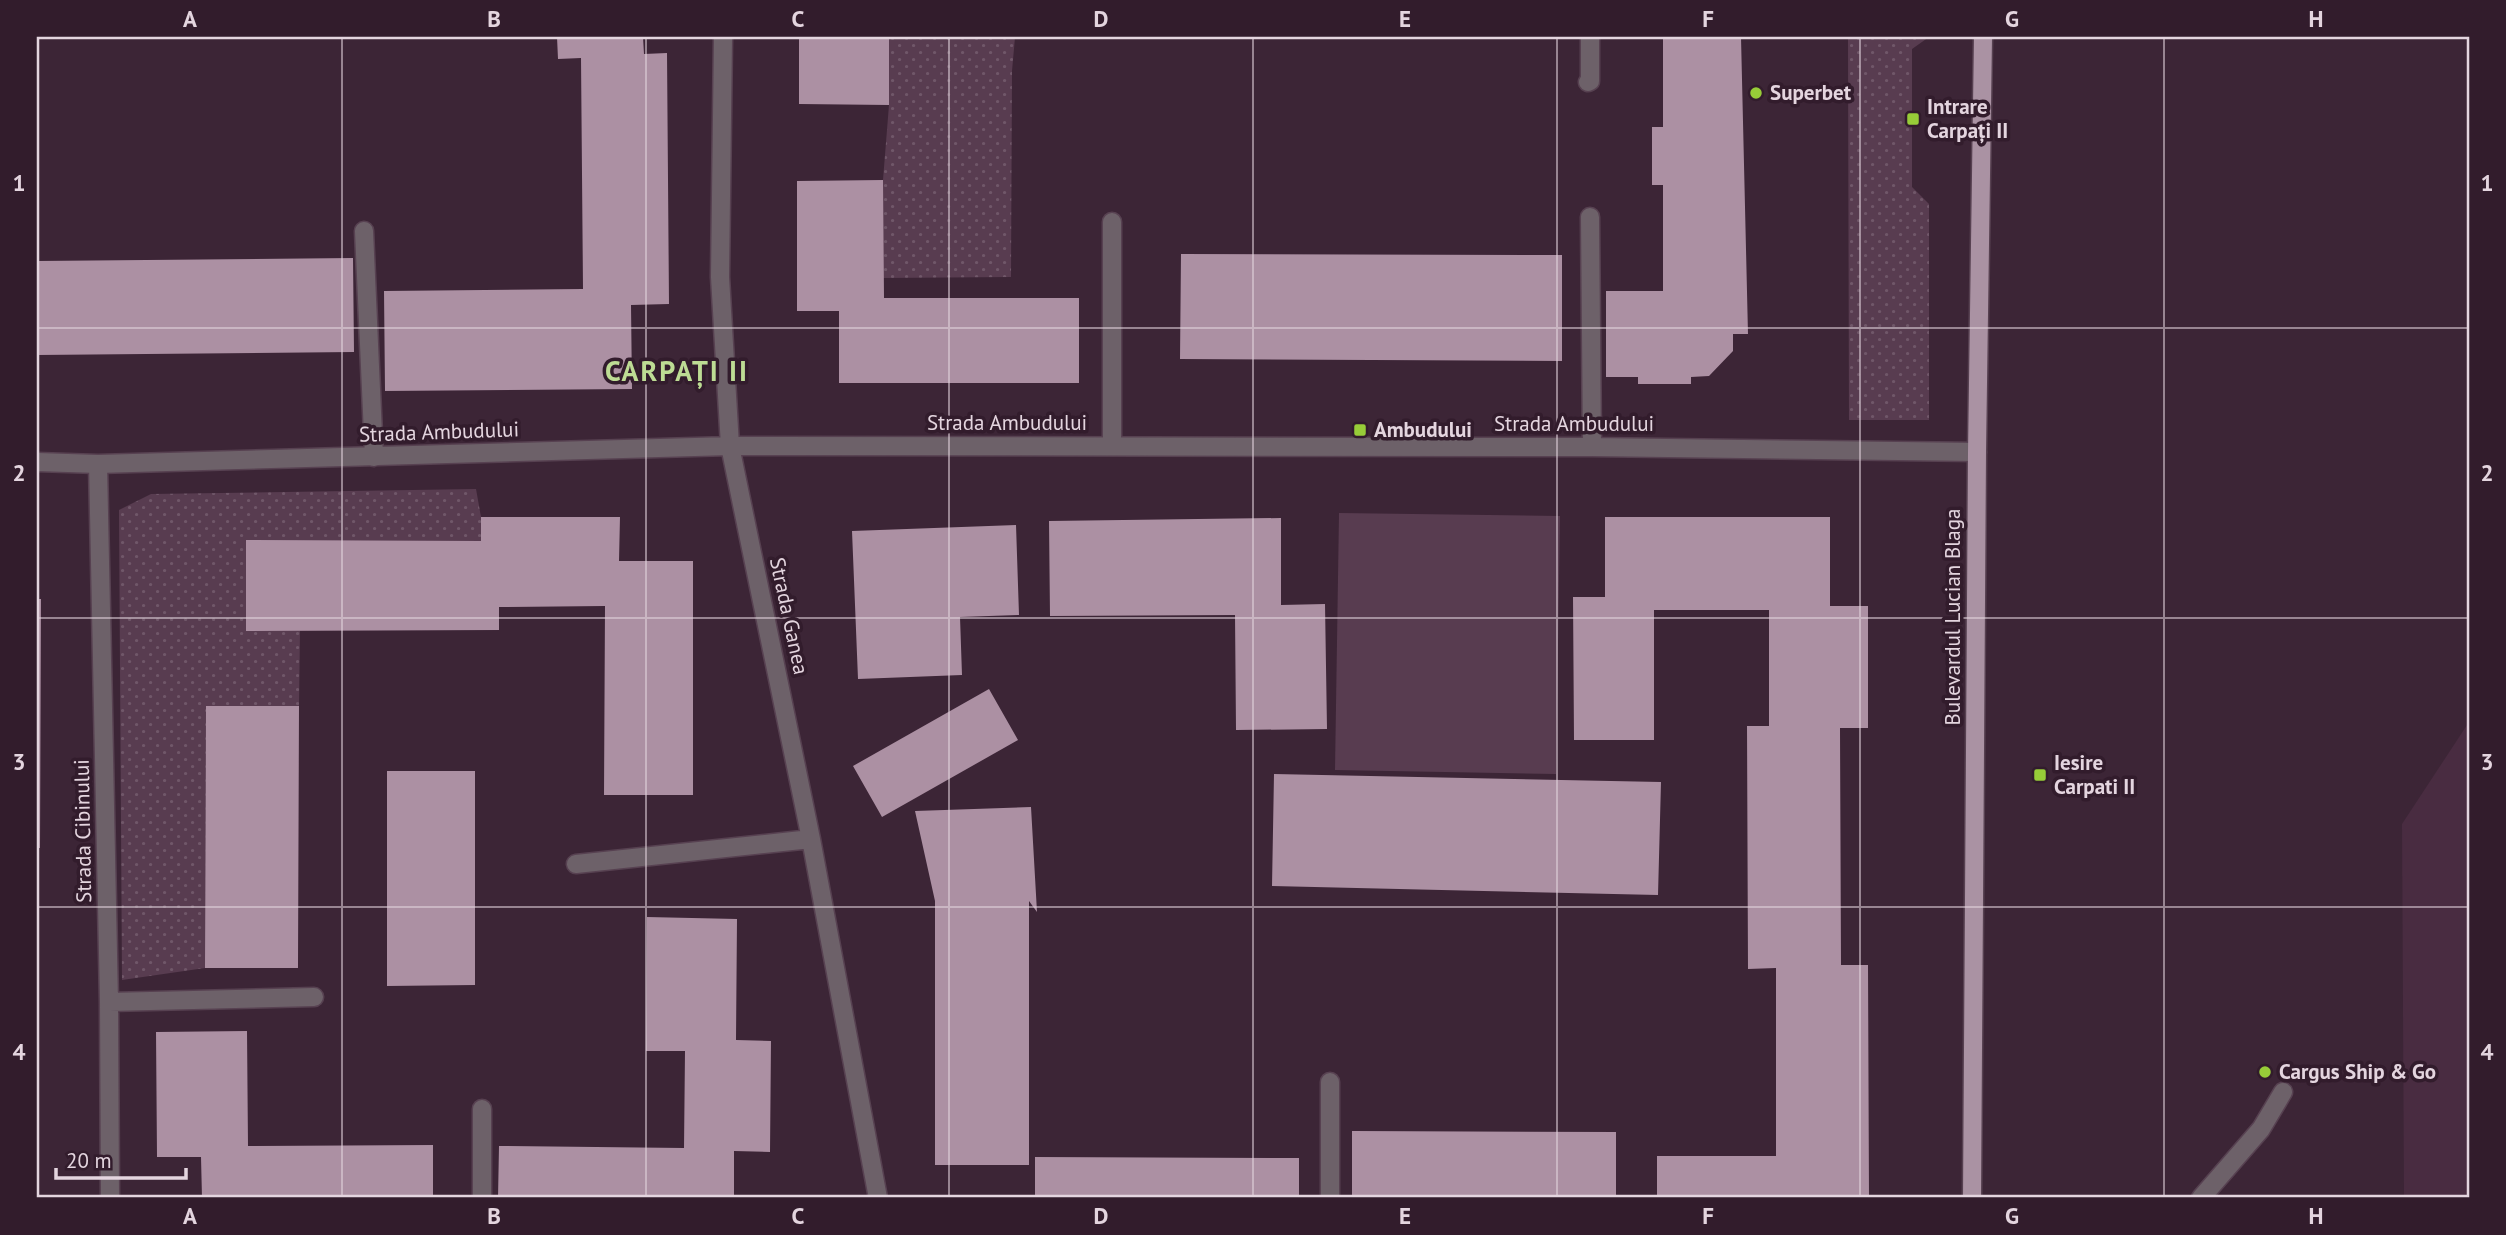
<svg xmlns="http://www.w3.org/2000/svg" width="2506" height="1235" font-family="'PT Sans',sans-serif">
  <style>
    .built { fill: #492c41 }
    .grass { fill: url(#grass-dots) }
    .park { fill: #583c50 }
    .building { fill: #ac90a3 }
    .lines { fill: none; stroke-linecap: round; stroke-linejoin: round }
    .minor-casing { stroke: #574151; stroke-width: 21 }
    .major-casing { stroke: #574151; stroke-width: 21 }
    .minor { stroke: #6d6169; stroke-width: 18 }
    .major { stroke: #aa92a3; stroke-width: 18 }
    .grid { fill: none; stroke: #e4d5df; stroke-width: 2; stroke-opacity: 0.55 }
    .poi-dot { fill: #97cc38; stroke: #321c2c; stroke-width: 2.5 }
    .labels { text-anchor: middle; stroke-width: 7; stroke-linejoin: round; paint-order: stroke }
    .poi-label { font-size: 21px; font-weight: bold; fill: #e4d5df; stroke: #321c2c; text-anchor: start }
    .street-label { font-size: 21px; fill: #e4d5df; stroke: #321c2c }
    .district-label { font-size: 28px; font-weight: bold; letter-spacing: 2px; fill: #bddc94; stroke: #321c2c }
    .neatline { fill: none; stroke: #e4d5df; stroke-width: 2.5 }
    .grid-label { font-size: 23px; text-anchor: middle; font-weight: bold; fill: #e4d5df }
  </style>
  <defs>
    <pattern id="grass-dots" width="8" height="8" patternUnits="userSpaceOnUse" patternTransform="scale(1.75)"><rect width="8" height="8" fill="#583c50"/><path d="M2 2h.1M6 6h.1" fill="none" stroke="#705769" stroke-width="1.8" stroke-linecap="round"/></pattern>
  </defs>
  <rect width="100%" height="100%" fill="#3c2536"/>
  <path class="built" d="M 2469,722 L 2469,1198 L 2404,1198 L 2402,824 Z"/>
  <path class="grass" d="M 889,37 L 1015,37 L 1012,71 L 1011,277 L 883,278 L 883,180 L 889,105 Z
    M 1848,37 L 1929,37 L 1912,49 L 1912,187 L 1929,204 L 1929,420 L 1849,420 Z
    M 476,489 L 481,517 L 481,541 L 246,541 L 247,631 L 300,631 L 299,706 L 206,706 L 205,968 L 122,980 L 119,510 L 151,494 Z"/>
  <path class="park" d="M 1339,513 L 1560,516 L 1556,774 L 1335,770 Z"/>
  <path class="building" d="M 557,37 L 643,37 L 644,54 L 667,53 L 669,304 L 631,305 L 632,389 L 385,391 L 384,291 L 583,289 L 581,58 L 558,59 Z
    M 799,37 L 889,37 L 889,105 L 799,104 Z
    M 1663,37 L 1741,37 L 1748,334 L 1733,334 L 1733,351 L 1709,376 L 1691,377 L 1691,384 L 1638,384 L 1638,377 L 1606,377 L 1606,291 L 1663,291 L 1663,185 L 1652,185 L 1652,127 L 1663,127 Z
    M 883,180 L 884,298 L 1079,298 L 1079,383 L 839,383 L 839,311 L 797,311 L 797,181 Z
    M 1181,254 L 1562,255 L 1562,361 L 1180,359 Z
    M 353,258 L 354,352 L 37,355 L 37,261 Z
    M 481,517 L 620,517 L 619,561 L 693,561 L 693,795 L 604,795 L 605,606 L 499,607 L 499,630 L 246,631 L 246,540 L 481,541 Z
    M 1605,517 L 1830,517 L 1830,606 L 1868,606 L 1868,728 L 1840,728 L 1841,965 L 1868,965 L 1869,1198 L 1657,1198 L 1657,1156 L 1776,1156 L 1776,968 L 1748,969 L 1747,726 L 1769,726 L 1769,610 L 1654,610 L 1654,740 L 1574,740 L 1573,597 L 1605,597 Z
    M 1281,518 L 1281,605 L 1325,604 L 1327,729 L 1236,730 L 1235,615 L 1050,616 L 1049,521 Z
    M 1016,525 L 1019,615 L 960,617 L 962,675 L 858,679 L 852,531 Z
    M 37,599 L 41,599 L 40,848 L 37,848 Z
    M 989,689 L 1018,740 L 882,817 L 853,766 Z
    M 206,706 L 299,706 L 298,968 L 205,968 Z
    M 387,771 L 475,771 L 475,985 L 387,986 Z
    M 1274,774 L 1661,782 L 1658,895 L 1272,886 Z
    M 1031,807 L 1037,912 L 1029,901 L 1029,1165 L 935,1165 L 935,901 L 915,811 Z
    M 647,917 L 737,919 L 736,1040 L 771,1041 L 770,1152 L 734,1151 L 734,1198 L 498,1198 L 499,1146 L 684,1148 L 685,1051 L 646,1051 Z
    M 247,1031 L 248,1146 L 433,1145 L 433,1198 L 202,1198 L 201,1157 L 157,1157 L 156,1032 Z
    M 1352,1131 L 1616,1132 L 1616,1198 L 1352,1198 Z
    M 1035,1157 L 1299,1158 L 1299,1198 L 1035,1198 Z"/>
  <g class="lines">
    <g class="minor-casing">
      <path id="minor" d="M 723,37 L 720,277 L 730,446 L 811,839 L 878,1198
        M 1588,82 L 1590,81 L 1590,37
        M 1590,217 L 1592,447
        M 1112,222 L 1112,446
        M 364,231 L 374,457
        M 37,462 L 98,464 L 730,446 L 1592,447 L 1977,452
        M 98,464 L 109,1002 L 110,1198
        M 576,864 L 811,839
        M 109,1002 L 314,997
        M 1330,1082 L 1330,1198
        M 482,1198 L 482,1109
        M 2201,1198 L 2261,1129 L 2283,1092"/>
    </g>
    <g class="major-casing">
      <path id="major" d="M 1972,1198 L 1977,452 L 1983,37"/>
    </g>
    <use href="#minor" class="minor"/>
    <use href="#major" class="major"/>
  </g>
  <path class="grid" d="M 342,37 L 342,1198M 646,37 L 646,1198M 949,37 L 949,1198M 1253,37 L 1253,1198M 1557,37 L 1557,1198M 1860,37 L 1860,1198M 2164,37 L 2164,1198M 37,328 L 2469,328M 37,618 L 2469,618M 37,907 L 2469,907"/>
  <g class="poi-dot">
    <circle cx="1756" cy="93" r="7"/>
    <rect x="1906" y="112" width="14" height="14" rx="3.5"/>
    <rect x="1353" y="423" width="14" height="14" rx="3.5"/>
    <rect x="2033" y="768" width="14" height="14" rx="3.5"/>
    <circle cx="2265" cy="1072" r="7"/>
  </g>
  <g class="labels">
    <g class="poi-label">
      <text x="1770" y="100">Superbet</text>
      <text x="1927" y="114">Intrare<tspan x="1927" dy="24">Carpați II</tspan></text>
      <text x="1374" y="437">Ambudului</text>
      <text x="2054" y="770">Iesire<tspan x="2054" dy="24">Carpati II</tspan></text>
      <text x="2279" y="1079">Cargus Ship &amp; Go</text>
    </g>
    <g class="street-label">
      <text x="1007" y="430">Strada Ambudului</text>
      <text x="1574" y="431">Strada Ambudului</text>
      <text transform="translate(439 432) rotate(-2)" y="7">Strada Ambudului</text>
      <text transform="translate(789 616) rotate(78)" y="7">Strada Ganea</text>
      <text transform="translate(1953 617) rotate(-90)" y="7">Bulevardul Lucian Blaga</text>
      <text transform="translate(83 831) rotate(-91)" y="7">Strada Cibinului</text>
    </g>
    <g class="district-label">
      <text x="677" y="381">CARPAȚI II</text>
    </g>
  </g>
  <rect width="2506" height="1235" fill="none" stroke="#321c2c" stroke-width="77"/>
  <path d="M56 1168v10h130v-10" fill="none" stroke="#e4d5df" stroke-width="3.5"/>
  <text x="66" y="1168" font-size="21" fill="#e4d5df" stroke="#321c2c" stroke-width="5" paint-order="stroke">20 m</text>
  <rect x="38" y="38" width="2430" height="1158" class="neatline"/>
  <g class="grid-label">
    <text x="190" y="27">A</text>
    <text x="494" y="27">B</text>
    <text x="798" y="27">C</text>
    <text x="1101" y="27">D</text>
    <text x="1405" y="27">E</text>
    <text x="1708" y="27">F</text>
    <text x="2012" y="27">G</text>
    <text x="2316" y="27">H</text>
    <text x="19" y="191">1</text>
    <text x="2487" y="191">1</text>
    <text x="19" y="481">2</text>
    <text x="2487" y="481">2</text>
    <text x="19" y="770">3</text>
    <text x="2487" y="770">3</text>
    <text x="19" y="1060">4</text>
    <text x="2487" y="1060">4</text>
    <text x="190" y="1224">A</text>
    <text x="494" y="1224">B</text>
    <text x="798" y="1224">C</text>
    <text x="1101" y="1224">D</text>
    <text x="1405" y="1224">E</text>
    <text x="1708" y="1224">F</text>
    <text x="2012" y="1224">G</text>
    <text x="2316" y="1224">H</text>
  </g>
</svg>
